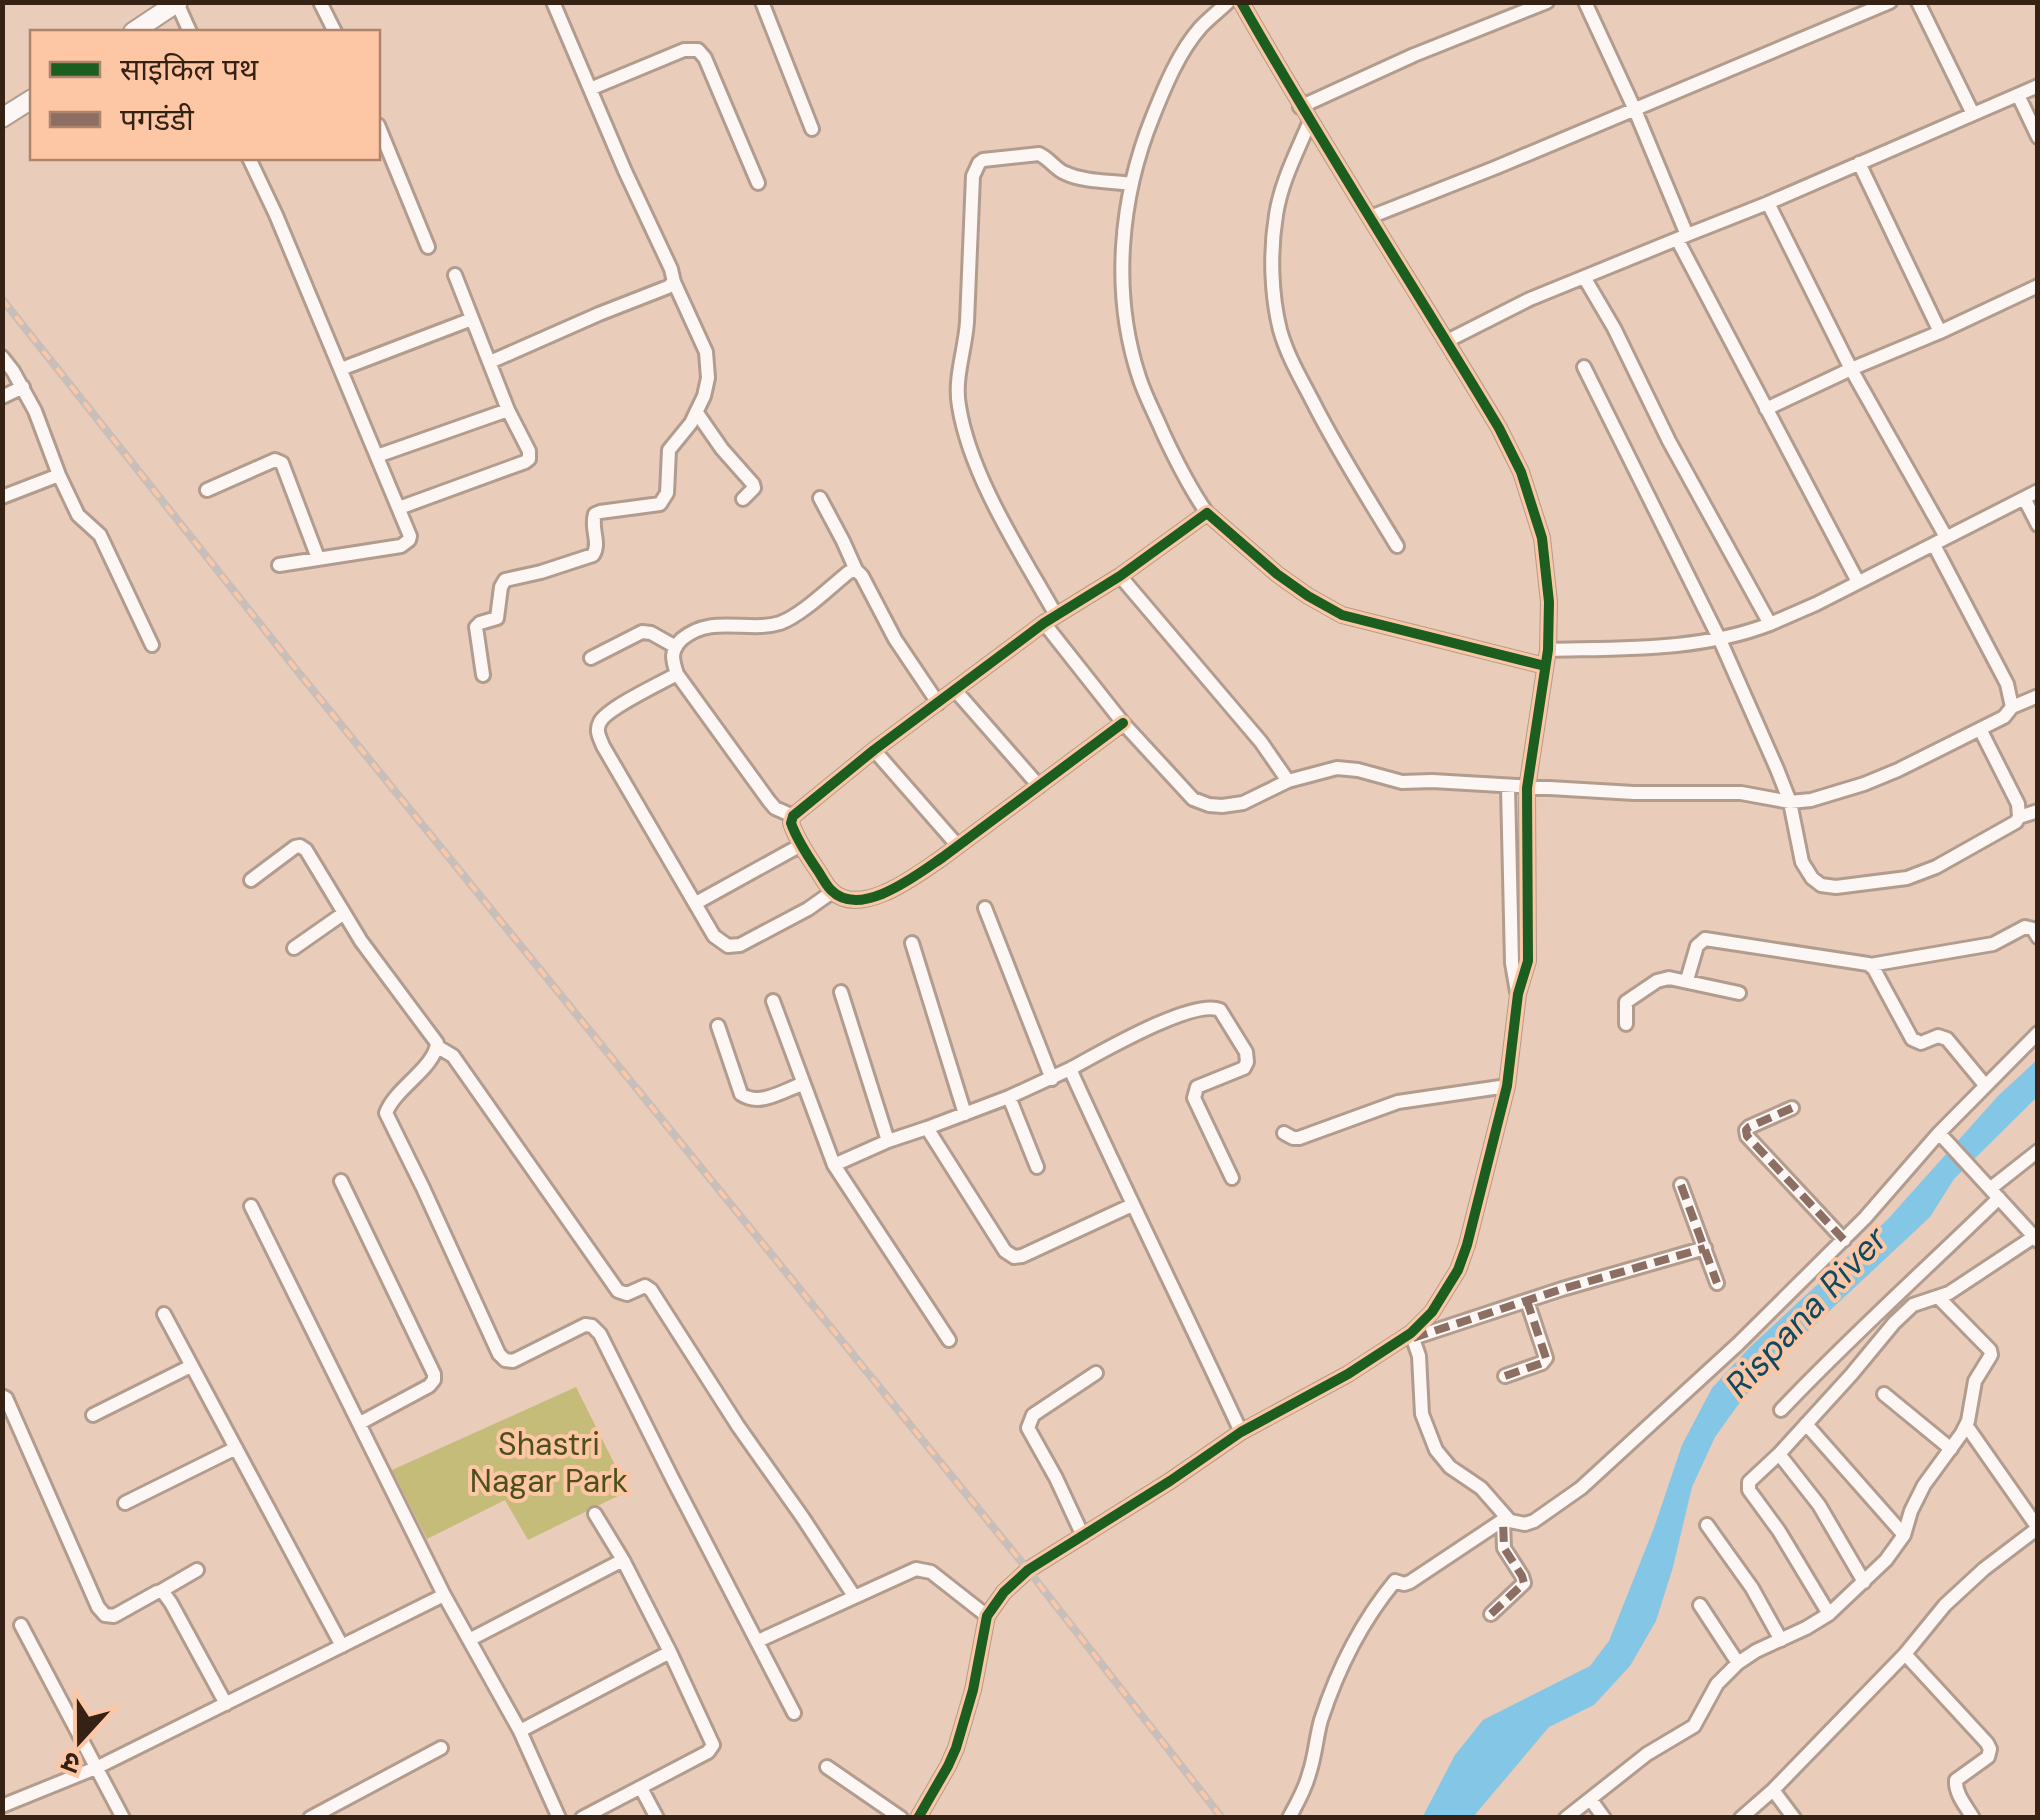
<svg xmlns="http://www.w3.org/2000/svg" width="2040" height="1820" font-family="'DM Sans','Noto Sans Devanagari',sans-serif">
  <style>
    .green { fill: #c6bc79 }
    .water { fill: #83c6e5 }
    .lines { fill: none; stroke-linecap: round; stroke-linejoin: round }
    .minor-casing { stroke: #b29c8e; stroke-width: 18 }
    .secondary-casing { stroke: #b29c8e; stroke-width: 22 }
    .minor { stroke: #fcf7f5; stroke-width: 12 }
    .secondary { stroke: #fcf7f5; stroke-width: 18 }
    .rail-casing { stroke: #c8bfbb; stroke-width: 8 }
    .rail { stroke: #fdc7a6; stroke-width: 4; stroke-dasharray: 11; stroke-linecap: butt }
    .quiet { stroke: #8d6e63; stroke-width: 8; stroke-dasharray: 15 8; stroke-linecap: butt }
    .cycleway-casing { stroke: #fdc7a6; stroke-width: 16 }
    .cycleway { stroke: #1b5e20; stroke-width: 10 }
    .labels { text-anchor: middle; stroke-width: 8; stroke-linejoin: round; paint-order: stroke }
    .park-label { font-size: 32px; fill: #4e501c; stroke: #fdc7a6 }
    .water-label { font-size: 35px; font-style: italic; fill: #0d4b65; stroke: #fdc7a6 }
  </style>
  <rect width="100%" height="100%" fill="#e9ccba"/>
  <path class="green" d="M 576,1387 L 628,1491 L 528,1540 L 505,1500 L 427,1539 L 392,1470 Z"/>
  <path class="water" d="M 2037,1060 L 2037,1097 L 1954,1179 L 1930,1217 L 1777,1360 L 1738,1405 L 1715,1437 L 1692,1487 L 1673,1567 L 1656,1621 L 1630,1666 L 1594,1705 L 1549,1727 L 1473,1817 L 1422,1818 L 1455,1755 L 1483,1720 L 1590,1666 L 1609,1641 L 1654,1528 L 1682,1445 L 1712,1388 L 1750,1347 L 1888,1219 L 1998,1096 Z"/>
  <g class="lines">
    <g class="minor-casing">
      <path id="minor" d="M 320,2 L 335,32
        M 762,2 L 812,129
        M 1918,2 L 1972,112
        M 177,3 L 190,32
        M 590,89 L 684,50 L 698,50 L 705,58 L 758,183
        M 2018,95 L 2038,137
        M 1300,107 L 1414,55 L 1547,2
        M 1310,121 C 1297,152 1281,182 1276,215 C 1270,252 1271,294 1280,330 C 1287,355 1300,377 1312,400 C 1337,450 1368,498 1397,546
        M 378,125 L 428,247
        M 249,158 L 276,215 L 410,536 L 409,540 L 401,546 L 279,565
        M 1859,163 L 1940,332
        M 1768,203 L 2038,86
        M 1370,217 L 1497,167 L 1890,2
        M 1687,235 L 1768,203 L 1851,369 L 1946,537
        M 1677,239 L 1858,582
        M 1584,277 L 1687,235 L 1635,110 L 1585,2
        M 1447,341 L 1530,299 L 1584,277 L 1614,328 L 1669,441 L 1770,624 L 1816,604 L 2038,491
        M 2,357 L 13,371 L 35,411 L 59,475 L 78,515 L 100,535 L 152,645
        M 490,362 L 599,314 L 668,287 L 674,282 L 671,269 L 625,171 L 553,2
        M 1584,367 L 1720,640 L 1777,769 L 1790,802 L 1802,862 L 1812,878 L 1821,885 L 1836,887 L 1907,878 L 1936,867 L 2016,822 L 2019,817 L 2018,804 L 1980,729
        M 341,369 L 472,319
        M 2,397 L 23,387
        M 1766,409 L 1851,369 L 1940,332 L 2038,286
        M 697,413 L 722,449 L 753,484 L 754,488 L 743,499
        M 377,456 L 508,410
        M 207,490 L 275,460 L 282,463 L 318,558
        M 2,497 L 59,475
        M 820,498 L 843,541 L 856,570
        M 2024,498 L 2038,525
        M 399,508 L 525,462 L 529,459 L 529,451 L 508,410 L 455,275
        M 1207,513 C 1189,487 1176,461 1163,433 C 1155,414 1145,396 1139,377 C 1111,292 1120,197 1153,116 C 1165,86 1179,52 1200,28 C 1208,19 1219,11 1228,2
        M 1056,615 C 1021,553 970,476 959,406 C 954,378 965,351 967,322 C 969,274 971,225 973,176 L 979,163 L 983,160 L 1039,154 C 1050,159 1055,169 1065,173 C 1084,182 1110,181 1131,184
        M 1044,623 L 1123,723 L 1193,799 L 1209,805 L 1222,806 L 1243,803 L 1288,781 L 1261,742 L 1120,576
        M 1548,650 C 1622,648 1700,651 1770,624
        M 591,658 L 642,632 L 651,633 L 676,647
        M 677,674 C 661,683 607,708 600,722 C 595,731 600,738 603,746 L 714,936 L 728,946 L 740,945 L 808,909 L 832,892
        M 483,675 L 476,627 L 480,623 L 497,618 L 501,587 L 505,580 L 541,572 L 593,555 C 601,543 590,528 595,514 L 600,512 L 660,504 L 667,493 L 669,450 L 691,423 L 704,396 L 708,378 L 706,352 L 674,282
        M 955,690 L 1039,786
        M 2012,707 L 2038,696
        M 1123,723 L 943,857 C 918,874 860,920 831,890 C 826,885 822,877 818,871 C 807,855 797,840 791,823 L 793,816 L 874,750 L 1044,623 L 1120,576 L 1207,513 L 1277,574 L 1308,596 L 1342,615 L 1545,666
        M 874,750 L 958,846
        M 1288,781 L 1337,768 L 1358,770 L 1402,782 L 1432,781 L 1634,793 L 1741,793 L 1790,802 L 1811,800 L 1864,784 L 1898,770 L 2004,717 L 2012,707 L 2007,684 L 1934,545
        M 1508,787 L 1512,963 L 1517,992
        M 793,816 L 775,808 L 769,801 L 677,674 C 672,659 670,650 682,639 C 712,614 748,633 780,623 C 802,615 830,587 849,572 L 856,570 L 862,576 L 895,639 L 938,703
        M 2019,817 L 2038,811
        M 251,880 L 295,847 L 300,846 L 306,850 L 361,941 L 437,1043 C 435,1068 395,1088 386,1113 L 423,1188 L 499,1354 L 505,1360 L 513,1361 L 585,1325 L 592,1326 L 600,1334 L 672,1478 L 794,1713
        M 696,903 L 801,845
        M 985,908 L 1052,1079
        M 912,943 L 965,1114
        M 294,948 L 344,913
        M 1870,965 L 1993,944 L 2025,927 L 2033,929 L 2038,937
        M 1687,980 L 1697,946 L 1705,939 L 1868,964 L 1874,969 L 1912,1039 L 1921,1043 L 1938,1036 L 1947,1039 L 1985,1085
        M 841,992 L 888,1141
        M 773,1001 L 834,1165
        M 1626,1024 L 1626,1002 L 1657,981 L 1669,978 L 1739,993
        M 718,1026 L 741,1094 C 759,1107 783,1091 802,1084
        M 438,1047 L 453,1056 L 618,1291 L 627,1294 L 645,1286 L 651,1290 L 738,1426 L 803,1518 L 854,1596
        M 1070,1069 L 1009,1097 L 927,1128 L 1005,1251 L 1014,1257 L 1022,1256 L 1132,1205
        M 1009,1097 L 1037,1167
        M 1792,1108 L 1749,1127 L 1746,1130 L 1747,1136 L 1844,1240
        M 927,1128 L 888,1141 L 834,1165 L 949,1340
        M 1284,1133 L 1293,1138 L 1299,1138 L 1398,1102 L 1507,1086
        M 1939,1133 L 2038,1241
        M 1232,1178 L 1194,1098 L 1197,1087 L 1244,1068 L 1247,1062 L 1246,1052 L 1220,1010 C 1193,998 1098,1054 1070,1069 C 1125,1191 1185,1311 1241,1432
        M 341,1181 L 434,1374 L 434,1380 L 429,1386 L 360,1423
        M 1681,1185 L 1717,1283
        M 1991,1188 L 2038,1151
        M 251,1206 L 444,1595 L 520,1731 L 559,1818
        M 164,1314 L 342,1646
        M 1411,1333 L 1419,1356 L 1422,1414 L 1436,1450 L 1450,1467 L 1481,1488 L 1510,1521 L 1525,1524 L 1534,1521 L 1581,1488 L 1738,1344 L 1865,1218 L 1939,1133 L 2038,1033
        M 1413,1338 L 1562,1289 L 1705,1248
        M 1505,1376 L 1542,1363 L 1546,1358 L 1527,1301
        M 1884,1394 L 1951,1449
        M 2,1396 L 6,1398 L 98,1607 L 105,1615 L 114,1616 L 157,1592 L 163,1592 L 171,1603 L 226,1704
        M 1781,1410 C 1851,1336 1926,1269 1999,1198
        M 93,1415 L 191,1366
        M 1806,1424 L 1904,1535
        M 1779,1454 L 1819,1505 L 1864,1582
        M 125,1503 L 236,1448
        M 1707,1525 L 1752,1588 L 1781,1640
        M 1083,1536 L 1056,1478 L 1028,1428 L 1033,1415 L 1096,1373
        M 161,1591 L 197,1570
        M 1700,1605 L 1738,1663
        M 1491,1614 L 1524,1583 L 1522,1576 L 1504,1548 L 1503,1520
        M 1829,1614 L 1779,1531 L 1749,1490 L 1749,1482 L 1779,1454 L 1851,1375 L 1894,1323 L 1913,1305 L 1949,1293 L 2038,1234
        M 21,1625 L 123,1818
        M 469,1640 L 623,1560
        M 758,1641 L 916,1569 L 931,1572 L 987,1616
        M 1905,1654 L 1987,1743 L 1990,1749 L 1988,1757 L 1956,1780 C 1955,1794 1966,1806 1973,1818
        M 520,1731 L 670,1652
        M 827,1767 L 901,1818
        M 641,1788 L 657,1818
        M 1773,1790 L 1794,1818
        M 1591,1800 L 1604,1818
        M 2,1806 L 98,1767 L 444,1595
        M 310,1818 L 441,1748
        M 582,1818 L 708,1752 L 713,1745 L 670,1652 L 623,1560 L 595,1514
        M 918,1818 L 948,1766 L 956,1748 L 973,1690 L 987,1616 L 1004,1592 L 1028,1570 L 1170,1481 L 1241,1432 L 1348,1374 L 1411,1333 L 1432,1312 L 1458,1270 L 1467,1245 L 1507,1086 L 1518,994 L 1528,961 L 1527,788 L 1548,650 L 1549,602 L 1542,538 L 1521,472 L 1499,428 C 1414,286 1323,147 1241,2
        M 1289,1818 C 1297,1803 1305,1790 1309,1774 C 1315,1757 1316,1738 1321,1720 C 1337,1671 1362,1621 1395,1581 L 1404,1584 L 1410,1582 L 1506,1518
        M 1566,1818 L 1647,1754 L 1694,1726 L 1717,1684 L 1738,1663 L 1756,1651 L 1806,1628 L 1829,1614 L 1886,1560 L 1904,1535 L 1911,1511 L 1924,1485 L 1962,1433 L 1968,1421 L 1975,1381 L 1991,1355 L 1990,1350 L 1938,1297
        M 1741,1818 L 1773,1790 L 1905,1654 L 1945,1605 L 1984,1569 L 2038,1528 L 1966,1425"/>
    </g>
    <g class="secondary-casing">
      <path id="secondary" d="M 133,32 L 178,2
        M 2,118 L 32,99"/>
    </g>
    <use href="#minor" class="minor"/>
    <use href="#secondary" class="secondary"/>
    <g class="rail-casing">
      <path id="rail" d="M 2,299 L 299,673 L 1028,1570 L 1222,1818"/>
    </g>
    <use href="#rail" class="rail"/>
    <path class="quiet" d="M 1792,1108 L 1749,1127 L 1746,1130 L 1747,1136 L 1844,1240
      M 1681,1185 L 1717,1283
      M 1413,1338 L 1562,1289 L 1705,1248
      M 1505,1376 L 1542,1363 L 1546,1358 L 1527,1301
      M 1491,1614 L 1524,1583 L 1522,1576 L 1504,1548 L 1503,1520"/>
    <g class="cycleway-casing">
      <path id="cycleway" d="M 1123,723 L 943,857 C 918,874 860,920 831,890 C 826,885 822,877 818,871 C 807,855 797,840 791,823 L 793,816 L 874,750 L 1044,623 L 1120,576 L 1207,513 L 1277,574 L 1308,596 L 1342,615 L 1545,666
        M 918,1818 L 948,1766 L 956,1748 L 973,1690 L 987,1616 L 1004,1592 L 1028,1570 L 1170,1481 L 1241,1432 L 1348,1374 L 1411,1333 L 1432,1312 L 1458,1270 L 1467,1245 L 1507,1086 L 1518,994 L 1528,961 L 1527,788 L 1548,650 L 1549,602 L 1542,538 L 1521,472 L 1499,428 C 1414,286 1323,147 1241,2"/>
    </g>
    <use href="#cycleway" class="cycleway"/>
  </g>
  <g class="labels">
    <g class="park-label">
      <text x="549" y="1455">Shastri<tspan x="549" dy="37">Nagar Park</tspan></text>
    </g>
    <g class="water-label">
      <text transform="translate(1806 1312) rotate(-47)" y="12">Rispana River</text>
    </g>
  </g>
  <rect width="2040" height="1820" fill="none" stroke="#362215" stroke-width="10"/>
  <rect x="30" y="30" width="350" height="130" fill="#fdc7a6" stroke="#ad856c" stroke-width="2.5"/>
  <rect x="50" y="62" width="50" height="15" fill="#1b5e20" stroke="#ad856c" stroke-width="2.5"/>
  <text x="120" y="80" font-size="30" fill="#362215">साइकिल पथ</text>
  <rect x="50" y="112" width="50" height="15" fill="#8d6e63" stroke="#ad856c" stroke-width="2.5"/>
  <text x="120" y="130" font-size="30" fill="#362215">पगडंडी</text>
  <g transform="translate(80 1740) rotate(201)" stroke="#fdc7a6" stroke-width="8" paint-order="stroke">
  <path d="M0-8L18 38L0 25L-18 38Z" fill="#362215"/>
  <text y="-15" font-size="28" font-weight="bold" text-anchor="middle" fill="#362215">उ</text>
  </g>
</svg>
